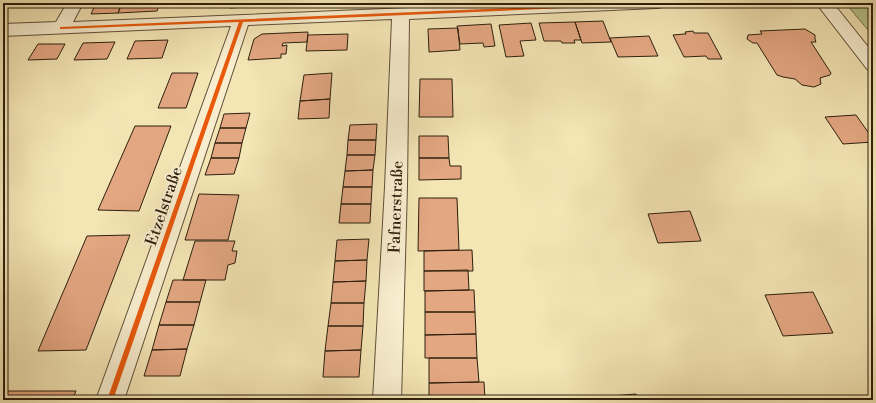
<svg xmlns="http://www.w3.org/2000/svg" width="876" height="403" font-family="'Libre Bodoni',serif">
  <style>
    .green { fill: #b9c58f; stroke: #73724e }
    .building { fill: #e3a782; stroke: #2d1f0d }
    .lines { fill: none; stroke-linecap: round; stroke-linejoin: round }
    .minor-casing { stroke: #5f5037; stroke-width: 2 }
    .minor { fill: #f8eecf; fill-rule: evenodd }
    .cycleway-casing { stroke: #f8eecf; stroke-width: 3 }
    .cycleway { fill: #e8590c; fill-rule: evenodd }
    .labels { text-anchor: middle; stroke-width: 3.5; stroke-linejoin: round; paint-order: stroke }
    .street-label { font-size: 16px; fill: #2d1f0d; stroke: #f8eecf }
  </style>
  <rect width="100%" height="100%" fill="#f4e5b5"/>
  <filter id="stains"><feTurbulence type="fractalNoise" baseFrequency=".005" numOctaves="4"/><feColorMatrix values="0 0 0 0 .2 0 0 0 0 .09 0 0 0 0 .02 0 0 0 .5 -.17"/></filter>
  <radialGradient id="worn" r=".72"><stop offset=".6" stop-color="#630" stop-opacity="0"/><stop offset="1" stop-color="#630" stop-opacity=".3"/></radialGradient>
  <path class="green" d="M 873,5 L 873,36 L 848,6 Z"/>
  <path class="building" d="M 96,3 L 122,3 L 118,13 L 91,14 Z
    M 122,3 L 160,3 L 157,11 L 118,13 Z
    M 231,3 L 268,3 L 267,6 L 230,8 Z
    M 603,21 L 611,42 L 582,43 L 575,22 Z
    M 575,22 L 581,40 L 574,40 L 575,43 L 562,43 L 561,41 L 544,41 L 539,23 Z
    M 531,23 L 536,40 L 520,41 L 524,56 L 506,57 L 499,25 Z
    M 491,24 L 495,46 L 484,47 L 483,43 L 460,44 L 457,26 Z
    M 458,28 L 460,50 L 429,52 L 428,29 Z
    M 805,29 L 815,35 L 815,39 L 816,42 L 811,42 L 831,73 L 830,75 L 820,78 L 821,84 L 814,87 L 802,85 L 795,79 L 783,77 L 777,75 L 757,43 L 753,43 L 747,39 L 748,35 L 762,34 L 760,31 Z
    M 693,31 L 694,33 L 708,33 L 722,59 L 708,59 L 706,56 L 684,57 L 673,35 L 684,34 L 686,34 L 685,32 Z
    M 308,32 L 307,42 L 283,43 L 282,46 L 287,45 L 286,54 L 281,54 L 281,58 L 248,60 L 254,39 L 262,34 Z
    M 348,34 L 347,50 L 306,51 L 308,35 Z
    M 649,36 L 658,56 L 618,57 L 610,38 Z
    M 168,40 L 162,58 L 127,59 L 135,41 Z
    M 115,42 L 107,59 L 74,60 L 83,43 Z
    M 38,44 L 65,44 L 57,59 L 28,60 Z
    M 172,73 L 198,73 L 186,108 L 158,108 Z
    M 332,73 L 330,99 L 300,101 L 304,75 Z
    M 420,79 L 452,79 L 453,117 L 419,117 Z
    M 330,99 L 329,118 L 298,119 L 300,101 Z
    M 250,113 L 246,128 L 220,128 L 224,114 Z
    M 856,115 L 873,139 L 873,142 L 843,144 L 825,117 Z
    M 377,124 L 376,140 L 348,140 L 350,125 Z
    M 135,126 L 171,126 L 139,211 L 98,210 Z
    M 220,128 L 246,128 L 242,143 L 215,143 Z
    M 419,136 L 448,136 L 449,158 L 419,158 Z
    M 348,140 L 376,140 L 375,155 L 347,155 Z
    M 215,143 L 242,143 L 239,158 L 211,158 Z
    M 347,155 L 375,155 L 373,170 L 345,171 Z
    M 211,158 L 239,158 L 234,174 L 205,175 Z
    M 419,158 L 449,158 L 450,166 L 461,166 L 461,179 L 419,180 Z
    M 373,170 L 372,187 L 343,187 L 345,171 Z
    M 343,187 L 372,187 L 371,204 L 341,204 Z
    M 199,194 L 239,195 L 228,240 L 185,240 Z
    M 419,198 L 457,198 L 459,250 L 418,251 Z
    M 341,204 L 371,204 L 370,223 L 339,223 Z
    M 690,211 L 701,241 L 658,243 L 648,214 Z
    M 130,235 L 86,350 L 38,351 L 87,236 Z
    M 369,239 L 367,260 L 335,261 L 337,240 Z
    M 195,241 L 235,241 L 232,251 L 237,251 L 235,263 L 228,265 L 225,280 L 183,280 Z
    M 472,250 L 473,271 L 424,271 L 424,251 Z
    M 367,260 L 366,281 L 333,282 L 335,261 Z
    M 468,270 L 469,290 L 424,291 L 424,271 Z
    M 173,280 L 206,280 L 200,302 L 166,302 Z
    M 366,281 L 364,303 L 331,303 L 333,282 Z
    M 469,290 L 474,290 L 475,312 L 425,312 L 425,291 Z
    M 813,292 L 833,333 L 783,336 L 765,295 Z
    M 166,302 L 200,302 L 194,325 L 159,325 Z
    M 331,303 L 364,303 L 363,326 L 328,326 Z
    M 425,312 L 475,312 L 476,334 L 425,335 Z
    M 159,325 L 194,325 L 187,349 L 152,350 Z
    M 328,326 L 363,326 L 361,350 L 325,351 Z
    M 476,334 L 477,358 L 425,358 L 425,335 Z
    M 187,349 L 180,376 L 144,376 L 152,350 Z
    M 361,350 L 359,377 L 323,377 L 325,351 Z
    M 429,358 L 477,358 L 479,382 L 429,383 Z
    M 484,382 L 485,400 L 429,400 L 429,383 Z
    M 3,391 L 76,391 L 72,400 L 3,400 Z
    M 636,394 L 637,400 L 613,400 L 612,396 Z
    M 612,396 L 613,400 L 588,400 L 588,397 Z
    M 588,397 L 588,400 L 563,400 L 563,399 Z"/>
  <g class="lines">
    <g class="minor-casing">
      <path id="minor" d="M 67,3 L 83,3 L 73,22 L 531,3 L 665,3 L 663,7 L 657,8 L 409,19 L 407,187 L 401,400 L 373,400 L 385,187 L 392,19 L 248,25 L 124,400 L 96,400 L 231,26 L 3,36 L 3,24 L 56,22 Z
        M 816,3 L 833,3 L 873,53 L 873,71 L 867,69 Z"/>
    </g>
    <use href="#minor" class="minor"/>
    <g class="cycleway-casing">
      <path id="cycleway" d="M 629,3 L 659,3 L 657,4 L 243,22 L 113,400 L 107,400 L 239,22 L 61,29 L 60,29 L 60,27 Z"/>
    </g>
    <use href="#cycleway" class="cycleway"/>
  </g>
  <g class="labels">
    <g class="street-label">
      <text transform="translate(163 206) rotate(-71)" y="6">Etzelstraße</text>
      <text transform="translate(395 207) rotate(-88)" y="6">Fafnerstraße</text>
    </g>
  </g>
  <rect width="876" height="403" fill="none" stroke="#f4e5b5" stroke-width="16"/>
  <rect x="4" y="4" width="868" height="395" fill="none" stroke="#2d1f0d" stroke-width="2"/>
  <rect x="8" y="8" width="860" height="387" fill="none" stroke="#2d1f0d"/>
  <rect width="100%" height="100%" filter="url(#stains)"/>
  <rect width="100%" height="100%" fill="url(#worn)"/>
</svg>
